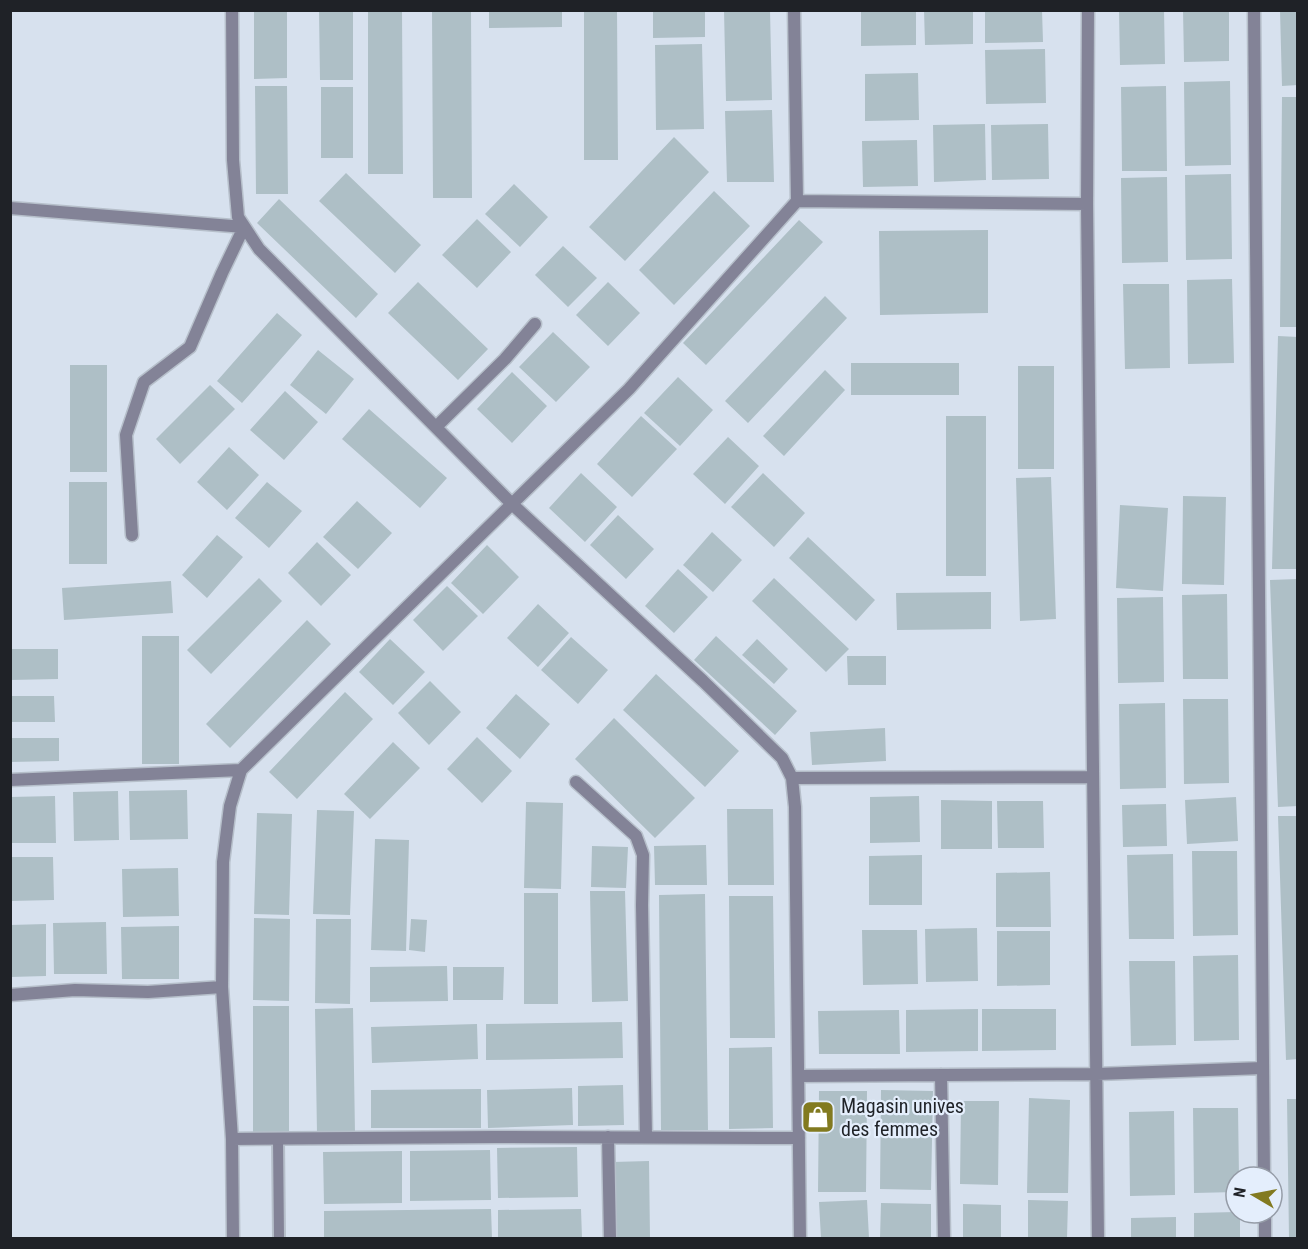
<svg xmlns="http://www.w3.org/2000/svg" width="1308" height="1249" font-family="'Roboto Condensed',sans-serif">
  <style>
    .building { fill: #aebfc6 }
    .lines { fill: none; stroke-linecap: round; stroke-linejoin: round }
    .service-casing { stroke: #b6bfca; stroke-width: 14 }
    .minor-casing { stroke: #b6bfca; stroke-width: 15 }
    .service { stroke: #838397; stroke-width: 10 }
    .minor { stroke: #838397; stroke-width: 12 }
    .labels { text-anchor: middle; stroke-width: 4.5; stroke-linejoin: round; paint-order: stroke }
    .poi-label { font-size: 20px; fill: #1f2227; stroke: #e4eefc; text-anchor: start }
  </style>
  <rect width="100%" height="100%" fill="#d7e1ee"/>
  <path class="building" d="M 254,10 L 287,10 L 287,78 L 254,79 Z
    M 319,10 L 353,10 L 353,80 L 320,80 Z
    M 368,10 L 402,10 L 403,174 L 368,174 Z
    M 432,10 L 471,10 L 472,198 L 433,198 Z
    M 489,10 L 562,10 L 562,27 L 489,28 Z
    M 584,10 L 617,10 L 618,160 L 584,160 Z
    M 653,10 L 705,10 L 705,37 L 653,38 Z
    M 724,10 L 770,10 L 772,100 L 726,101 Z
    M 861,10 L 916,10 L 916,45 L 861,46 Z
    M 924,10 L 973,10 L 973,44 L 925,45 Z
    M 985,10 L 1042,10 L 1043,42 L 985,43 Z
    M 1119,10 L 1164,10 L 1165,64 L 1120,65 Z
    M 1183,10 L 1229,10 L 1229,61 L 1184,62 Z
    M 1280,10 L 1298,10 L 1298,85 L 1282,86 Z
    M 702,44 L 704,129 L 656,130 L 655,45 Z
    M 1045,49 L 1046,103 L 986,104 L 985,50 Z
    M 918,73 L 919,120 L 865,121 L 865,74 Z
    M 1230,81 L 1231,165 L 1185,166 L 1184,82 Z
    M 255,86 L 287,86 L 288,194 L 256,194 Z
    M 1166,86 L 1167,171 L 1122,171 L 1121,87 Z
    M 321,87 L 353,87 L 353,158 L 321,158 Z
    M 1282,97 L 1298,97 L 1298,327 L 1280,327 Z
    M 772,110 L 774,182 L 727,182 L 725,111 Z
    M 985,124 L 986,180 L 934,182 L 933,125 Z
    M 1048,124 L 1049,179 L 992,180 L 991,125 Z
    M 674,137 L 709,172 L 625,261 L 589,227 Z
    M 917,140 L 918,186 L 863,187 L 862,141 Z
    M 346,173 L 421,245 L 395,273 L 319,201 Z
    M 1231,174 L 1232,259 L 1186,260 L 1185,175 Z
    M 1167,177 L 1168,262 L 1122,263 L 1121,178 Z
    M 514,184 L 548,217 L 520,247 L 485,214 Z
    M 714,191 L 750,226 L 674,305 L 639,270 Z
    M 279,199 L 378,294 L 356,318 L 257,223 Z
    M 477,219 L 511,252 L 477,288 L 442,255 Z
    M 799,220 L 823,242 L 706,365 L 683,343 Z
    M 988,230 L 988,313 L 880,315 L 879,231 Z
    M 563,246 L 597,278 L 568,307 L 535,275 Z
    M 1232,279 L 1234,363 L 1188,364 L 1187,280 Z
    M 418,282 L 488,349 L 458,380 L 388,313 Z
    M 608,282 L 640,313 L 608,346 L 576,315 Z
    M 1123,284 L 1169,284 L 1170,368 L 1125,369 Z
    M 825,296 L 847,318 L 748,423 L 725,401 Z
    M 277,313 L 302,335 L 242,403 L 217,381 Z
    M 553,332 L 590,367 L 556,402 L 519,367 Z
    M 1278,336 L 1298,337 L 1298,569 L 1272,569 Z
    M 318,350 L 354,379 L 326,414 L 290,385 Z
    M 851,363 L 959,363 L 959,395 L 851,395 Z
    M 70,365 L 107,365 L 107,472 L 70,472 Z
    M 1018,366 L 1054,366 L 1054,469 L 1018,469 Z
    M 825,370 L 845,390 L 784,456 L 763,436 Z
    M 512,372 L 547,406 L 512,443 L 477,409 Z
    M 678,377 L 713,410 L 680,446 L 644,413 Z
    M 210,385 L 235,409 L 180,464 L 156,439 Z
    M 285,391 L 318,422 L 284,460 L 250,430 Z
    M 369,409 L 447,478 L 420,508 L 342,439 Z
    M 641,416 L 677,449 L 632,497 L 597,464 Z
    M 946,416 L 986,416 L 986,576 L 946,576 Z
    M 728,437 L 759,466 L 725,504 L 693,474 Z
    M 229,447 L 259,475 L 227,510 L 197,482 Z
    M 581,473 L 617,507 L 585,542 L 549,508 Z
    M 763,473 L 805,513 L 774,547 L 731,507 Z
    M 1051,477 L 1056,619 L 1020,621 L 1016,478 Z
    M 69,482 L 107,482 L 107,564 L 69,564 Z
    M 267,482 L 302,511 L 269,548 L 235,518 Z
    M 1183,496 L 1226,497 L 1224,585 L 1182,584 Z
    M 357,501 L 392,533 L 358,569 L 323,537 Z
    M 1120,505 L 1168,508 L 1163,591 L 1116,588 Z
    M 618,515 L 654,549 L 626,579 L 590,545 Z
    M 712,532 L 742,560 L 713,592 L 683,565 Z
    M 217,535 L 243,557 L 207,598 L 182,575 Z
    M 808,537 L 875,600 L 856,621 L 789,558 Z
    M 317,542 L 351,575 L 321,606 L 288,573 Z
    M 487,545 L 519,577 L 483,614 L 451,583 Z
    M 678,569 L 708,597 L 674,633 L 645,606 Z
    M 259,578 L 282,601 L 211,674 L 187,650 Z
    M 774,578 L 849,649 L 826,672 L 752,601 Z
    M 1298,579 L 1298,806 L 1278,807 L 1270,580 Z
    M 171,581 L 173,613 L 64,620 L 62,588 Z
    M 447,586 L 478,616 L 443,651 L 413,620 Z
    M 991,592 L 991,629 L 897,630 L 896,593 Z
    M 1227,594 L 1228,679 L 1183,679 L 1182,595 Z
    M 1163,597 L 1164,682 L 1118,683 L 1117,598 Z
    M 538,604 L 569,633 L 538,667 L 507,638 Z
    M 307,620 L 331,644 L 230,748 L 206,724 Z
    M 142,636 L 179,636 L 179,764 L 142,764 Z
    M 716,636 L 797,711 L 775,735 L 694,660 Z
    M 571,637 L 608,670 L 578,704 L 541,670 Z
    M 390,639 L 425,672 L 393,705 L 359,672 Z
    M 757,639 L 788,669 L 774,684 L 742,655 Z
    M 10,649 L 58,649 L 58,679 L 10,680 Z
    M 847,656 L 886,656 L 886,685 L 848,685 Z
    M 656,674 L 739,751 L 705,787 L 623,710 Z
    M 430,681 L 461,712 L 429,745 L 398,713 Z
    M 345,692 L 373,719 L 297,799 L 269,772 Z
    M 516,694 L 550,724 L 520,759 L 486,728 Z
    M 10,696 L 54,696 L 55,722 L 10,722 Z
    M 1183,699 L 1228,699 L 1229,783 L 1184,784 Z
    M 1165,703 L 1166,788 L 1120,789 L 1119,704 Z
    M 614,718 L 695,798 L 655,838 L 575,759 Z
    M 885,728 L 886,761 L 812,765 L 810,732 Z
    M 477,737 L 512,771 L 482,803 L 447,769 Z
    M 10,738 L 59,738 L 59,761 L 10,762 Z
    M 393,742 L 420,768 L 370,819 L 344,794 Z
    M 187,790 L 188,839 L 130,840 L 129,791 Z
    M 118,791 L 119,840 L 74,841 L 73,792 Z
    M 55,796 L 56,843 L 10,843 L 10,797 Z
    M 919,796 L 920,842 L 870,843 L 870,797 Z
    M 1236,797 L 1238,841 L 1187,844 L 1185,800 Z
    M 941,800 L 992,801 L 992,849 L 941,849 Z
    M 997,801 L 1043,801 L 1044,848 L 998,848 Z
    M 526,802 L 563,803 L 561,889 L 524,888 Z
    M 1166,804 L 1167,846 L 1123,847 L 1122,805 Z
    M 727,809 L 773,809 L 774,885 L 728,885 Z
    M 317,810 L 354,811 L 350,915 L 313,914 Z
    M 257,813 L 292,814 L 289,915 L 254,914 Z
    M 1278,816 L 1298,816 L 1298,1059 L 1286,1060 Z
    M 375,839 L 409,840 L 406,951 L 371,950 Z
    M 706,845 L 707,885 L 655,885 L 654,846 Z
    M 592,846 L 628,847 L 626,888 L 591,887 Z
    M 1192,851 L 1237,851 L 1238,935 L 1193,936 Z
    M 1173,854 L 1174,939 L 1129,939 L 1127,855 Z
    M 922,855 L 922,905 L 869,905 L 869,856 Z
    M 10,857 L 53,857 L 54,900 L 10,901 Z
    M 178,868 L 179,916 L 123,917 L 122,869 Z
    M 1050,872 L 1051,927 L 996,927 L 996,873 Z
    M 590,891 L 625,891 L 628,1001 L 592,1002 Z
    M 524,893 L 558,893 L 558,1004 L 524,1004 Z
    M 705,894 L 708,1130 L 661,1130 L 659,895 Z
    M 729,896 L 773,896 L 775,1038 L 730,1038 Z
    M 254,918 L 290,919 L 289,1001 L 253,1000 Z
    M 316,919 L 351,919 L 350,1004 L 315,1003 Z
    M 411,919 L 427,920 L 425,952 L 409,950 Z
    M 106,922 L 107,974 L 54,974 L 53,923 Z
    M 46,924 L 46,976 L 10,977 L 10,925 Z
    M 179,926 L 179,979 L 122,979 L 121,927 Z
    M 977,928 L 978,981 L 926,982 L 925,929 Z
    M 862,930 L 917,930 L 918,984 L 863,985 Z
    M 997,931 L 1050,931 L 1050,985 L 997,986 Z
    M 1238,955 L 1239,1040 L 1194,1041 L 1193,956 Z
    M 1129,961 L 1175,961 L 1176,1045 L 1131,1046 Z
    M 447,966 L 448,1001 L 370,1002 L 370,967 Z
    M 453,967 L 504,967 L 503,1000 L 453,1000 Z
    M 253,1006 L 289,1006 L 289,1135 L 253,1136 Z
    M 353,1008 L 355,1134 L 317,1134 L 315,1009 Z
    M 978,1009 L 978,1051 L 906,1052 L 906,1010 Z
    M 982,1009 L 1056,1009 L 1056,1050 L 982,1051 Z
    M 899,1010 L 900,1054 L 819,1054 L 818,1011 Z
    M 622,1022 L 623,1058 L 486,1060 L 486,1024 Z
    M 477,1024 L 478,1059 L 372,1063 L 371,1027 Z
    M 772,1047 L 773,1128 L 729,1129 L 729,1048 Z
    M 623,1085 L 624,1125 L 578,1126 L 578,1086 Z
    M 572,1088 L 573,1125 L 488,1128 L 487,1090 Z
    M 481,1089 L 481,1128 L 371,1128 L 371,1090 Z
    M 881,1090 L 933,1091 L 931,1190 L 880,1189 Z
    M 819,1091 L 867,1091 L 866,1192 L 818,1192 Z
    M 1029,1098 L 1070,1100 L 1068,1193 L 1027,1193 Z
    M 1287,1099 L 1298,1099 L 1298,1238 L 1289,1238 Z
    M 961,1101 L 999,1101 L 998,1185 L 960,1184 Z
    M 1193,1108 L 1238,1108 L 1239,1177 L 1236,1177 L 1236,1192 L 1194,1193 Z
    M 1174,1111 L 1175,1195 L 1130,1196 L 1129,1112 Z
    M 577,1147 L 578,1197 L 498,1198 L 497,1148 Z
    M 490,1150 L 491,1200 L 410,1201 L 410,1151 Z
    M 402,1151 L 402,1203 L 324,1204 L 323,1152 Z
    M 649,1161 L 650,1238 L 614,1238 L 613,1162 Z
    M 867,1200 L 869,1238 L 821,1238 L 819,1202 Z
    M 1028,1200 L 1068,1201 L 1067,1238 L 1028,1238 Z
    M 881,1203 L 931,1204 L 931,1238 L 880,1238 Z
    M 963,1204 L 1001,1205 L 1001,1238 L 963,1238 Z
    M 491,1209 L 492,1238 L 324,1238 L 324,1211 Z
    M 581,1209 L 582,1238 L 498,1238 L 498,1210 Z
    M 1236,1212 L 1240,1213 L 1240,1238 L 1194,1238 L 1194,1213 Z
    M 1176,1217 L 1176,1238 L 1131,1238 L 1131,1218 Z"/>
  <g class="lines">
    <g class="service-casing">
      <path id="service" d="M 278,1139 L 279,1238"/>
    </g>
    <g class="minor-casing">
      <path id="minor" d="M 232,10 L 233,160 L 238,217 L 259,249 L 512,504 L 703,681 L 782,758 L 792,778 L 795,807 L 800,1238
        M 1088,10 L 1087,204 L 1098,1238
        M 1254,10 L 1264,1177
        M 797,201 L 1087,204
        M 10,208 L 244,227 L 222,273 L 190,347 L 144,382 L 126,435 L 132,535
        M 436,427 L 505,359 L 535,324
        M 792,778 L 1093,777
        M 10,780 L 241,770
        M 576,782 L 636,836 L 643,855 L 642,905 L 646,1137
        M 10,995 L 75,990 L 148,992 L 222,987
        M 941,1075 L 944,1238
        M 799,1076 L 1097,1074 L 1263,1068
        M 608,1137 L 610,1238
        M 232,1139 L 494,1137 L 799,1138
        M 1265,1213 L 1265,1238
        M 233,1238 L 232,1139 L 222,987 L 223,862 L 230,806 L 241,770 L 629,389 L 797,201 L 794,10"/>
    </g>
    <use href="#service" class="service"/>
    <use href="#minor" class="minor"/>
  </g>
  <defs>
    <g id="shop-square" transform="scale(1.725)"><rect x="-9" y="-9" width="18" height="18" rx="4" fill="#827a20" stroke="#e4eefc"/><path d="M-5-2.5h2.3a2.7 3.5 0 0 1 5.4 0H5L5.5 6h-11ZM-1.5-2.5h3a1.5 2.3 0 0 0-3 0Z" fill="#fff"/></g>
  </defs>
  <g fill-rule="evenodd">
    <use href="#shop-square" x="818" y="1117"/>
  </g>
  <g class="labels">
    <g class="poi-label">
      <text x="841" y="1113">Magasin unives<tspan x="841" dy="23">des femmes</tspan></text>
    </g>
  </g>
  <rect width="1308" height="1249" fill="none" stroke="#1f2227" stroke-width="24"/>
  <g transform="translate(1254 1195) rotate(280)"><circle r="28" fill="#e4eefc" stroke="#959ca7" stroke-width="1.5"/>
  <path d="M0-4.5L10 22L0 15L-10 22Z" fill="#827a20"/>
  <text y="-9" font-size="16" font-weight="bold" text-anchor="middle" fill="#1f2227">N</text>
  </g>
</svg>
